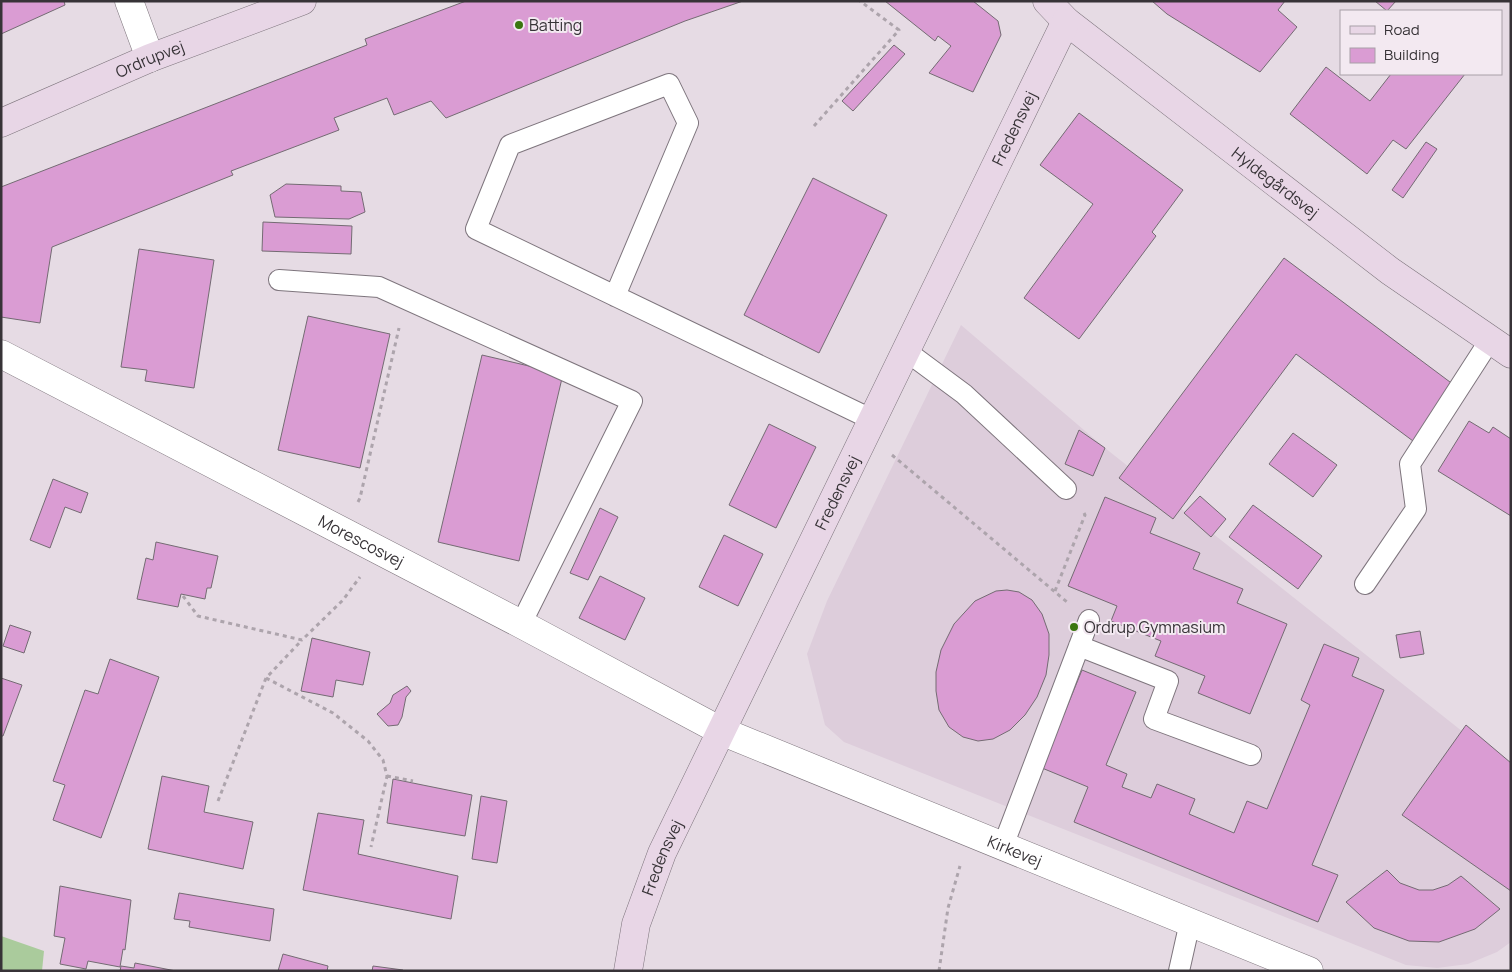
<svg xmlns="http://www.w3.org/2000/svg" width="1512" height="972" font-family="Manrope,sans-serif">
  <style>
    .built { fill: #ddcddb }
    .green { fill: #aacb9c }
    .building { fill: #da9cd3; stroke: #746b73 }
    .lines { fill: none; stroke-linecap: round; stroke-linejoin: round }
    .lane-casing { stroke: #7e757d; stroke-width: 22 }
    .street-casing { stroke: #7e757d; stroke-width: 29 }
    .secondary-casing { stroke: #7e757d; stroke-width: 29 }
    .path { stroke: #ada4ac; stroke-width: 3; stroke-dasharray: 4 4; stroke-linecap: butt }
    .lane { stroke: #fff; stroke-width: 20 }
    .street { stroke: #fff; stroke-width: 28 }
    .secondary { stroke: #e8d6e6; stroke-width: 28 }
    .poi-dot { fill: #3a760f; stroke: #f3e9f1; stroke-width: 2 }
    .labels { text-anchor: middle; stroke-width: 4; stroke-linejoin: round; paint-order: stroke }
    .poi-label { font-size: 16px; fill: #373337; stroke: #f3e9f1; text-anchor: start }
    .street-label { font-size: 16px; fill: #373337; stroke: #f3e9f1 }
  </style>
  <rect width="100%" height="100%" fill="#e6dbe4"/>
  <path class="built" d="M 961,325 L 1105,448 L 1511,770 L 1511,942 L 1497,952 L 1468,964 L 1437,968 L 1406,965 L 844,742 L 825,725 L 807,654 L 827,601 Z"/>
  <path class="green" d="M 1,936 L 44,951 L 42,971 L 1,971 Z"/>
  <path class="building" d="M 1,1 L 64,1 L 65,5 L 1,34 Z
    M 466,1 L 743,1 L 685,21 L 446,118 L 431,101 L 394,115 L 387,98 L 334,118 L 339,130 L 231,171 L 233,175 L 52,247 L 40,323 L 1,317 L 1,187 L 367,45 L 365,39 Z
    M 885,1 L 973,1 L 998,21 L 1001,35 L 973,92 L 929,73 L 951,46 L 938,36 L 935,41 Z
    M 1152,1 L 1285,1 L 1278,10 L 1297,27 L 1260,72 L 1167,14 Z
    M 1375,1 L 1396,1 L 1387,11 Z
    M 894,45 L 905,54 L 853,111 L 842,101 Z
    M 1326,67 L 1370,101 L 1391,74 L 1465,74 L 1406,149 L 1393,140 L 1367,174 L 1290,114 Z
    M 1079,113 L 1183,190 L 1152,232 L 1156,236 L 1079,339 L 1024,298 L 1093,204 L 1040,165 Z
    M 1426,142 L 1437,149 L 1403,198 L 1392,190 Z
    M 813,178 L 887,215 L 819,353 L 744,315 Z
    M 286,184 L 341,186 L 341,191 L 361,192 L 365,212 L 349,219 L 275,217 L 270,195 Z
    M 263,222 L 352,226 L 351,254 L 262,251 Z
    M 139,249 L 214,260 L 194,388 L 145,381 L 147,370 L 121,367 Z
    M 1284,258 L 1454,385 L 1413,441 L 1296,354 L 1173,519 L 1119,478 Z
    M 308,316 L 390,334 L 360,468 L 278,450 Z
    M 482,355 L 563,374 L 519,561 L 438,542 Z
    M 1469,421 L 1489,433 L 1493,427 L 1511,439 L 1511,516 L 1438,471 Z
    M 769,424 L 816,447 L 776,528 L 729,505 Z
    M 1079,430 L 1105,448 L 1093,476 L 1065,464 Z
    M 1293,433 L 1337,465 L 1313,497 L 1269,464 Z
    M 53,479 L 88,493 L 81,513 L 65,507 L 50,548 L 30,540 Z
    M 1200,496 L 1226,519 L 1211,537 L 1184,513 Z
    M 1105,497 L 1156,518 L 1150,533 L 1200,553 L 1193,569 L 1243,589 L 1237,603 L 1287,624 L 1250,714 L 1198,693 L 1205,676 L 1155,656 L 1161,641 L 1111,621 L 1117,606 L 1068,586 Z
    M 1253,505 L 1322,556 L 1298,589 L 1229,537 Z
    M 600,508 L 618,517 L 588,580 L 570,573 Z
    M 724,535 L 763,554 L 738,606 L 699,587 Z
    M 156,542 L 218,556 L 211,588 L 207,588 L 205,599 L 181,594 L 178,607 L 137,599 L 146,558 L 153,560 Z
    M 600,576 L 645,598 L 625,640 L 579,618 Z
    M 1007,590 L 1019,592 L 1032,600 L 1042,614 L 1049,634 L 1049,655 L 1046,675 L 1037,697 L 1025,715 L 1010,730 L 993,739 L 978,741 L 963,737 L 949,727 L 939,710 L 936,691 L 936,672 L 941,650 L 954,624 L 975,601 L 996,591 Z
    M 10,625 L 31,632 L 24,653 L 3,646 Z
    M 1420,631 L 1424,654 L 1400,658 L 1396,635 Z
    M 312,638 L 370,652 L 363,685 L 336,680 L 333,697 L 301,691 Z
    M 1324,644 L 1359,658 L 1352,676 L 1384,690 L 1312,865 L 1338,875 L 1318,922 L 1074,822 L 1088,787 L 1042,768 L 1082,670 L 1136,692 L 1106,765 L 1127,774 L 1122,787 L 1151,798 L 1157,784 L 1195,799 L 1189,814 L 1234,833 L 1247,801 L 1267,809 L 1310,705 L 1301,700 Z
    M 110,659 L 159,677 L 101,838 L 53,820 L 65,785 L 53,781 L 85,690 L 98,694 Z
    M 1,678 L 22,685 L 3,736 L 1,736 Z
    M 407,686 L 411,691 L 406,697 L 402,717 L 398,725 L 388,726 L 377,714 L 390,703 L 393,695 Z
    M 1466,725 L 1511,763 L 1511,891 L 1402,815 Z
    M 162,776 L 209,786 L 204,812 L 253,822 L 243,869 L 148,849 Z
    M 393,779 L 472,795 L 465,836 L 387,823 Z
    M 481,796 L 507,801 L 497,863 L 472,859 Z
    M 318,813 L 364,820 L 358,854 L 458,876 L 451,919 L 303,890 Z
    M 1387,870 L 1400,883 L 1419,890 L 1433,890 L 1448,885 L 1461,876 L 1500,909 L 1475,929 L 1439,942 L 1409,941 L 1374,928 L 1346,902 Z
    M 60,886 L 131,900 L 125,950 L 123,949 L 120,967 L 88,961 L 86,969 L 60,964 L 65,938 L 54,936 Z
    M 179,893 L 274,909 L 270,941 L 189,927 L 190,921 L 174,919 Z
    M 283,954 L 328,966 L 327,971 L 278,971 Z
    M 135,963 L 176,971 L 120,971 L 121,966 L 134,968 Z
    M 373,966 L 403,970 L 403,971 L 372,971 Z"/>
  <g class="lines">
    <g class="lane-casing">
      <path id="lane" d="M 279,280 L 379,287 L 632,401 L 521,624
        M 615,296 L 688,123 L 669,84 L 510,145 L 476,229 L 873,420
        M 906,351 L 964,394 L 1066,489
        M 1365,584 L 1416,509 L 1410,464 L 1490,340
        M 1079,646 L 1168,681 L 1154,719 L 1251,755
        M 1003,846 L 1089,620
        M 1179,971 L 1190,922"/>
    </g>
    <g class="street-casing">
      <g id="street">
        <path d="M 129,1 L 150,58"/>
        <path id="s1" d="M 1,354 L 521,624 L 721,731 L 1309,971"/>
      </g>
    </g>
    <g class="secondary-casing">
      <g id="secondary">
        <path id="s2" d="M 1047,1 L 1066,21 L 1390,271 L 1511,354"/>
        <path id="s3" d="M 1,123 L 150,58 L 302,1"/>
        <path id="s4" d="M 628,971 L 636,924 L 662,853 L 1066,21"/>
      </g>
    </g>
    <path class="path" d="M 814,126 L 899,30 L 860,1
      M 892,455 L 1067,602
      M 358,502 L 360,498 L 399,328
      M 1055,591 L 1085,515 L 1084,513
      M 183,596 L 198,616 L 302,640 L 343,600 L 360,577
      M 266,678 L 333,713 L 368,741 L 383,760 L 387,776 L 371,847
      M 387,776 L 413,781
      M 218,801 L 266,678 L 302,640
      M 939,971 L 948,908 L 960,866"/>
    <use href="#lane" class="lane"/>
    <use href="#street" class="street"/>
    <use href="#secondary" class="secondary"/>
  </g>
  <g class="poi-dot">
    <circle cx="519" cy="25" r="5"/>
    <circle cx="1074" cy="627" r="5"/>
  </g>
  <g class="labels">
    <g class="poi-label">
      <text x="529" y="31">Batting</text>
      <text x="1084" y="633">Ordrup Gymnasium</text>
    </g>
    <g class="street-label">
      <text dy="6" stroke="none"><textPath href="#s3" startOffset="162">Ordrupvej</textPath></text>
      <text dy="6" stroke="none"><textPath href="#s4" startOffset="929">Fredensvej</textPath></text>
      <text dy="6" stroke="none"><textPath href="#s2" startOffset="292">Hyldegårdsvej</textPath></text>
      <text dy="6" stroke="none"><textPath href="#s4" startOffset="524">Fredensvej</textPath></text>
      <text dy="6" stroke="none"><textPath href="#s1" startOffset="406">Morescosvej</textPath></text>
      <text dy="6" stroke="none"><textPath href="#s1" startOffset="1130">Kirkevej</textPath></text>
      <text dy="6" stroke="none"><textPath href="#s4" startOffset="119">Fredensvej</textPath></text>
    </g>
  </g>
  <rect width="1512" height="972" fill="none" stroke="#373337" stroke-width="5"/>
  <rect x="1340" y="10" width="162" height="65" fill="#f3e9f1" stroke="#a8a0a7"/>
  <rect x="1350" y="26" width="25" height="8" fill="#e8d6e6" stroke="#a8a0a7"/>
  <text x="1384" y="35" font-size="15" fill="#373337">Road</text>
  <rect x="1350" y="48" width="25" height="15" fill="#da9cd3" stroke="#a8a0a7"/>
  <text x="1384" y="60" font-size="15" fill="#373337">Building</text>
</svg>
